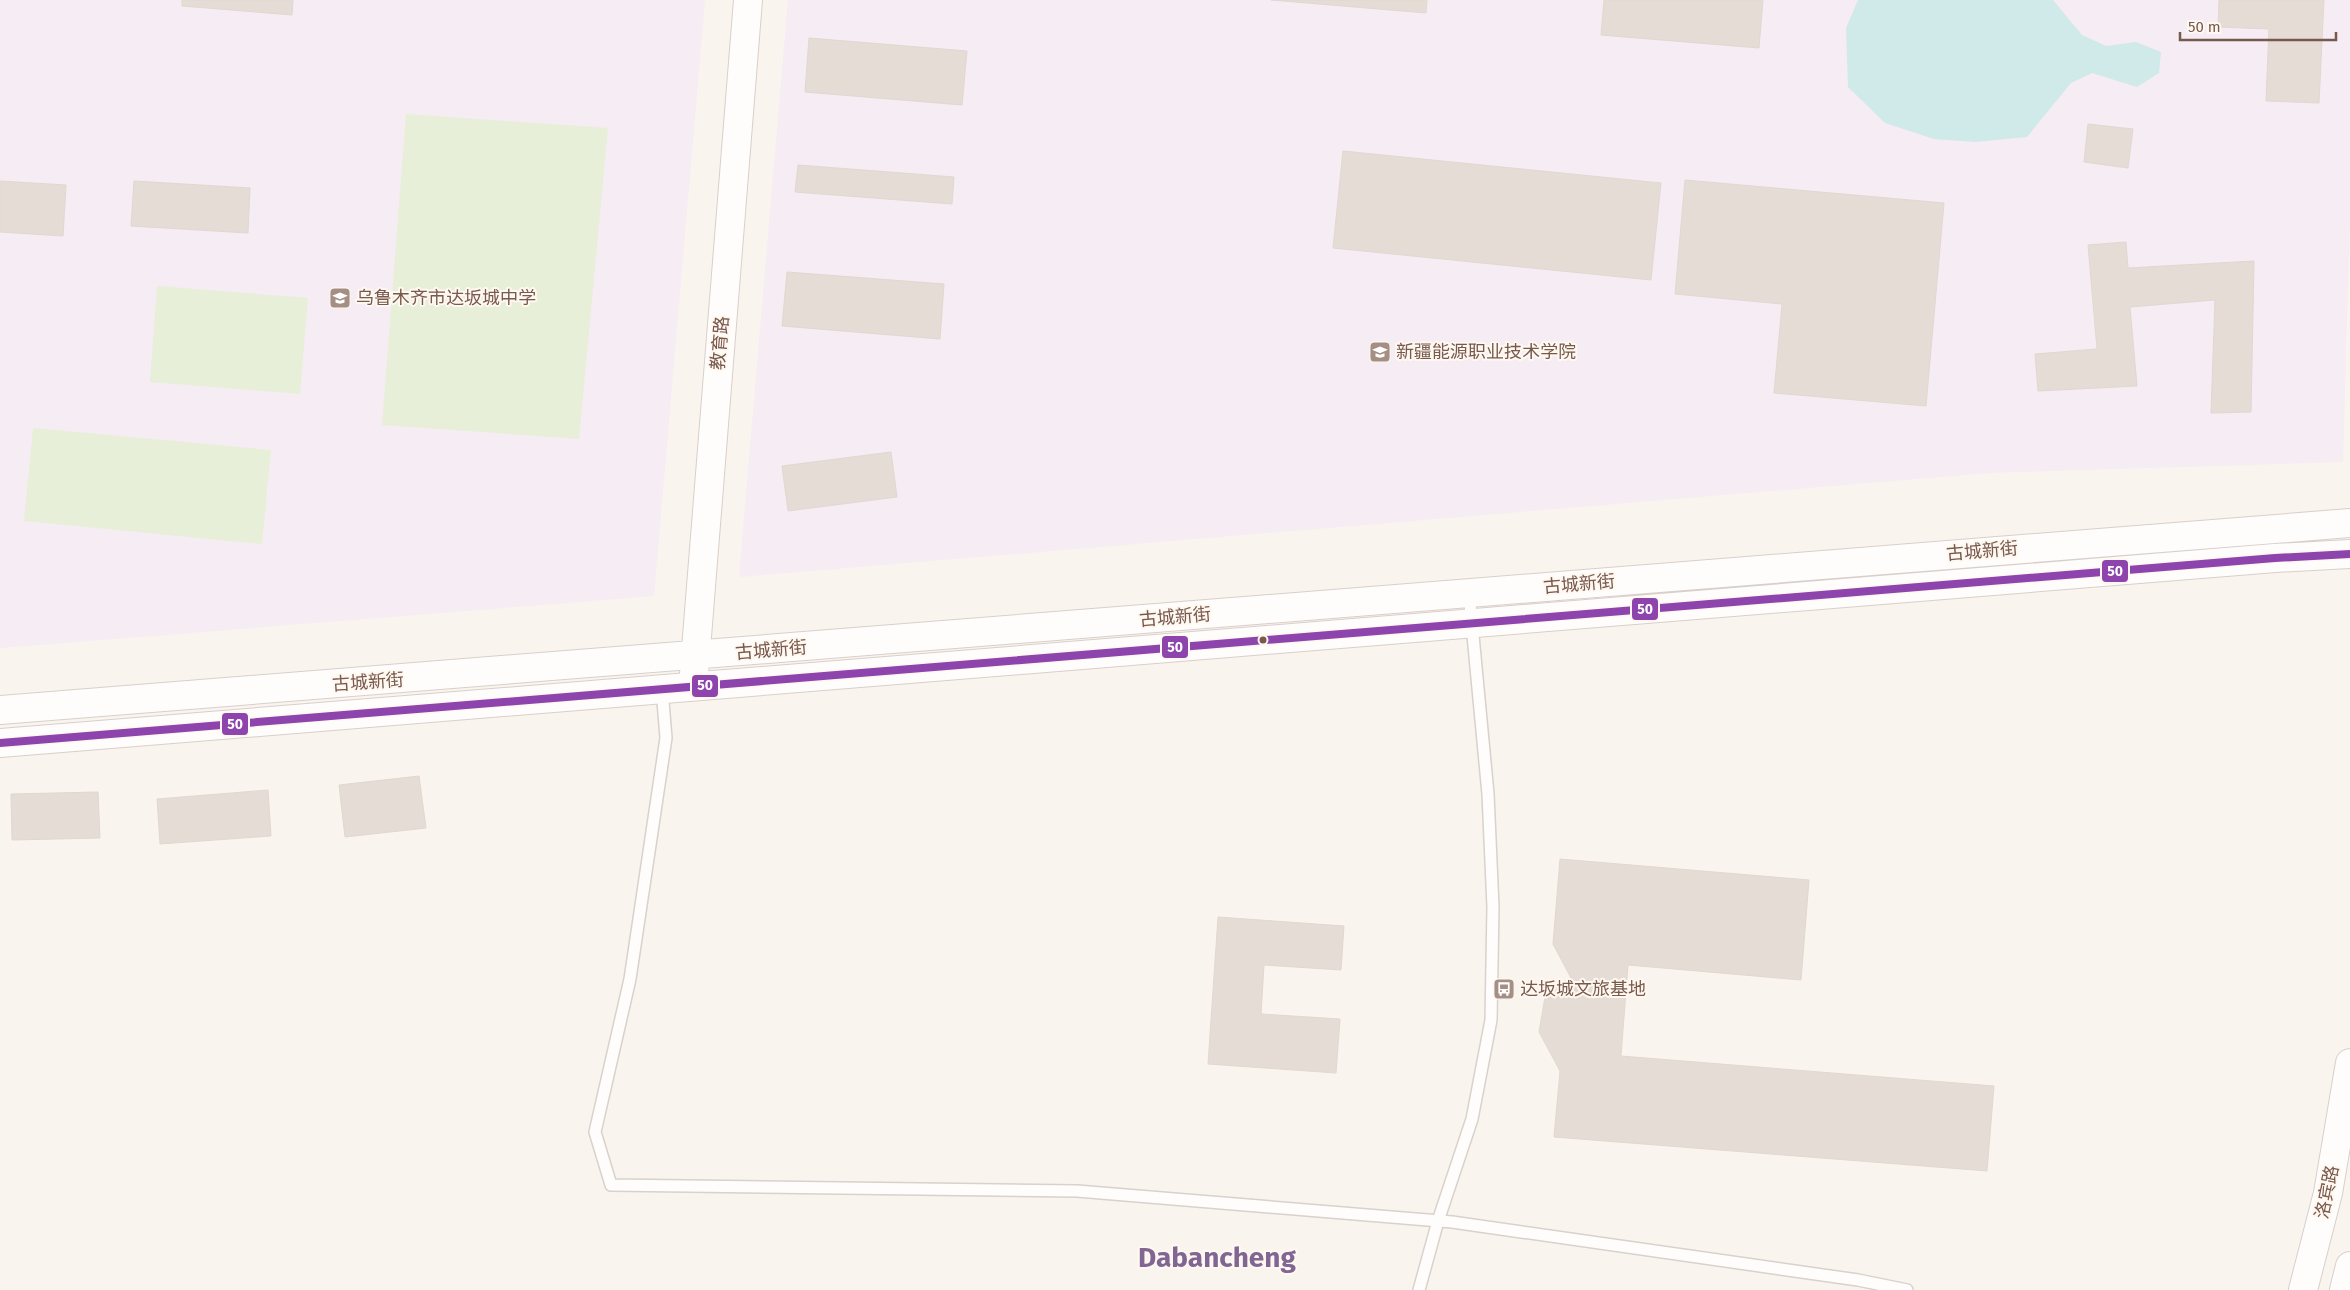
<svg xmlns="http://www.w3.org/2000/svg" width="2350" height="1290" font-family="'Fira Sans','Noto Sans SC',sans-serif">
  <style>
    .education { fill: #f5ecf4 }
    .green { fill: #e7efd9 }
    .water { fill: #d0e9e9 }
    .building { fill: #e5dcd6; stroke: #e2d7d0 }
    .lines { fill: none; stroke-linecap: round; stroke-linejoin: round }
    .lane-casing { stroke: #d8d1cc; stroke-width: 14 }
    .secondary-casing { stroke: #d9cfca; stroke-width: 30 }
    .lane { stroke: #fefdfc; stroke-width: 11 }
    .secondary { stroke: #fefdfc; stroke-width: 28 }
    .bus-1-casing { stroke: #fff8f1; stroke-width: 11 }
    .bus-1 { stroke: #8e44ad; stroke-width: 8 }
    .bus-dot { fill: #78594d; stroke: #fff8f1; stroke-width: 2 }
    .labels { text-anchor: middle; stroke-width: 4; stroke-linejoin: round; paint-order: stroke }
    .poi-label { font-size: 18px; fill: #78594d; stroke: #fff8f1; text-anchor: start }
    .street-label { font-size: 18px; fill: #78594d; stroke: #fff8f1 }
    .town-label { font-size: 28px; font-weight: bold; fill: #816593; stroke: #fff8f1 }
    .line-badge { stroke: #fff8f1; stroke-width: 2 }
    .badge-label { font-size: 14px; text-anchor: middle; font-weight: bold; fill: #fff }
  </style>
  <rect width="100%" height="100%" fill="#f9f4ee"/>
  <path class="education" d="M 0,0 L 705,0 L 654,596 L 0,648 Z
    M 788,0 L 2350,0 L 2350,214 L 2343,462 L 1987,473 L 739,577 Z"/>
  <path class="green" d="M 406,114 L 608,128 L 579,439 L 382,425 Z
    M 157,286 L 308,298 L 300,394 L 150,382 Z
    M 33,428 L 271,450 L 262,544 L 24,521 Z"/>
  <path class="water" d="M 1858,0 L 2053,0 L 2082,35 L 2106,46 L 2136,42 L 2161,52 L 2159,73 L 2137,87 L 2092,73 L 2071,83 L 2027,137 L 1975,142 L 1934,139 L 1885,123 L 1848,87 L 1846,28 Z"/>
  <path class="building" d="M 182,0 L 293,0 L 292,15 L 182,6 Z
    M 1271,0 L 1427,0 L 1426,13 Z
    M 1604,0 L 1763,0 L 1759,48 L 1601,35 Z
    M 2219,0 L 2324,0 L 2319,103 L 2266,101 L 2269,29 L 2218,27 Z
    M 809,38 L 967,51 L 962,105 L 805,92 Z
    M 2088,124 L 2133,129 L 2128,168 L 2084,162 Z
    M 1343,151 L 1661,183 L 1651,280 L 1333,248 Z
    M 798,165 L 954,177 L 952,204 L 795,192 Z
    M 1685,180 L 1944,203 L 1926,406 L 1774,393 L 1782,304 L 1675,294 Z
    M 0,181 L 66,185 L 63,236 L 0,232 Z
    M 134,181 L 250,188 L 248,233 L 131,226 Z
    M 2126,242 L 2128,268 L 2254,261 L 2251,412 L 2211,413 L 2215,300 L 2130,307 L 2137,386 L 2038,391 L 2035,354 L 2097,349 L 2088,245 Z
    M 787,272 L 944,284 L 940,339 L 782,326 Z
    M 891,452 L 897,497 L 788,511 L 782,466 Z
    M 419,776 L 426,828 L 345,837 L 339,785 Z
    M 268,790 L 271,836 L 160,844 L 157,799 Z
    M 98,792 L 100,838 L 12,840 L 11,794 Z
    M 1560,859 L 1809,880 L 1801,980 L 1628,965 L 1621,1056 L 1994,1086 L 1987,1171 L 1554,1137 L 1560,1071 L 1539,1032 L 1546,991 L 1571,978 L 1553,944 Z
    M 1218,917 L 1344,926 L 1341,970 L 1264,965 L 1261,1014 L 1340,1019 L 1336,1073 L 1208,1064 Z"/>
  <g class="lines">
    <g class="lane-casing">
      <path id="lane" d="M 662,689 L 666,738 L 630,979 L 595,1132 L 611,1185 L 1077,1191 L 1452,1222 L 1858,1280 L 1907,1290
        M 1419,1290 L 1438,1221 L 1472,1119 L 1491,1020 L 1493,907 L 1488,794 L 1469,593"/>
    </g>
    <g class="secondary-casing">
      <path id="secondary" d="M 694,674 L 748,0
        M 0,710 L 2350,523
        M 0,743 L 2275,558 L 2350,554
        M 2303,1290 L 2328,1193 L 2350,1063
        M 2344,1290 L 2350,1266"/>
    </g>
    <use href="#lane" class="lane"/>
    <use href="#secondary" class="secondary"/>
    <g class="bus-1-casing">
      <path id="bus-1" d="M 0,743 L 2275,558 L 2350,554"/>
    </g>
    <use href="#bus-1" class="bus-1"/>
  </g>
  <defs>
    <g id="school-square" transform="scale(1.125)"><rect x="-9" y="-9" width="18" height="18" rx="4" fill="#a58f85" stroke="#fff8f1"/><path d="M0-5L7-2L0 1L-7-2ZM-4 1L0 2.5L4 1V4Q0 6-4 4Z" fill="#fff"/></g>
    <g id="bus-square" transform="scale(1.125)"><rect x="-9" y="-9" width="18" height="18" rx="4" fill="#a58f85" stroke="#fff8f1"/><path d="M-5-6H5V4H4V6H2V4H-2V6H-4V4H-5ZM-3.5-4V0h7V-4ZM-3.5 1.2v1.5H-2V1.2ZM2 1.2v1.5H3.5V1.2Z" fill="#fff"/></g>
  </defs>
  <g fill-rule="evenodd">
    <use href="#school-square" x="340" y="298"/>
    <use href="#school-square" x="1380" y="352"/>
    <use href="#bus-square" x="1504" y="989"/>
  </g>
  <circle class="bus-dot" cx="1263" cy="640" r="4.5"/>
  <g class="labels">
    <g class="poi-label">
      <text x="356" y="304">乌鲁木齐市达坂城中学</text>
      <text x="1396" y="358">新疆能源职业技术学院</text>
      <text x="1520" y="995">达坂城文旅基地</text>
    </g>
    <g class="street-label">
      <text transform="translate(720 343) rotate(-85)" y="6">教育路</text>
      <text transform="translate(1982 551) rotate(-5)" y="6">古城新街</text>
      <text transform="translate(1579 584) rotate(-5)" y="6">古城新街</text>
      <text transform="translate(1175 617) rotate(-5)" y="6">古城新街</text>
      <text transform="translate(771 650) rotate(-5)" y="6">古城新街</text>
      <text transform="translate(368 682) rotate(-4)" y="6">古城新街</text>
      <text transform="translate(2327 1192) rotate(-78)" y="6">洛宾路</text>
    </g>
    <g class="town-label">
      <text x="1217" y="1267">Dabancheng</text>
    </g>
  </g>
  <g class="line-badge">
    <rect x="2101" y="559" width="28" height="24" rx="5" fill="#8e44ad"/>
    <rect x="1631" y="597" width="28" height="24" rx="5" fill="#8e44ad"/>
    <rect x="1161" y="635" width="28" height="24" rx="5" fill="#8e44ad"/>
    <rect x="691" y="674" width="28" height="24" rx="5" fill="#8e44ad"/>
    <rect x="221" y="712" width="28" height="24" rx="5" fill="#8e44ad"/>
  </g>
  <g class="badge-label">
    <text x="2115" y="576">50</text>
    <text x="1645" y="614">50</text>
    <text x="1175" y="652">50</text>
    <text x="705" y="690">50</text>
    <text x="235" y="729">50</text>
  </g>
  <path d="M2180 32v8h156v-8" fill="none" stroke="#78594d" stroke-width="2.5"/>
  <text x="2188" y="32" font-size="15" fill="#78594d" stroke="#fff8f1" stroke-width="4" paint-order="stroke">50 m</text>
</svg>
